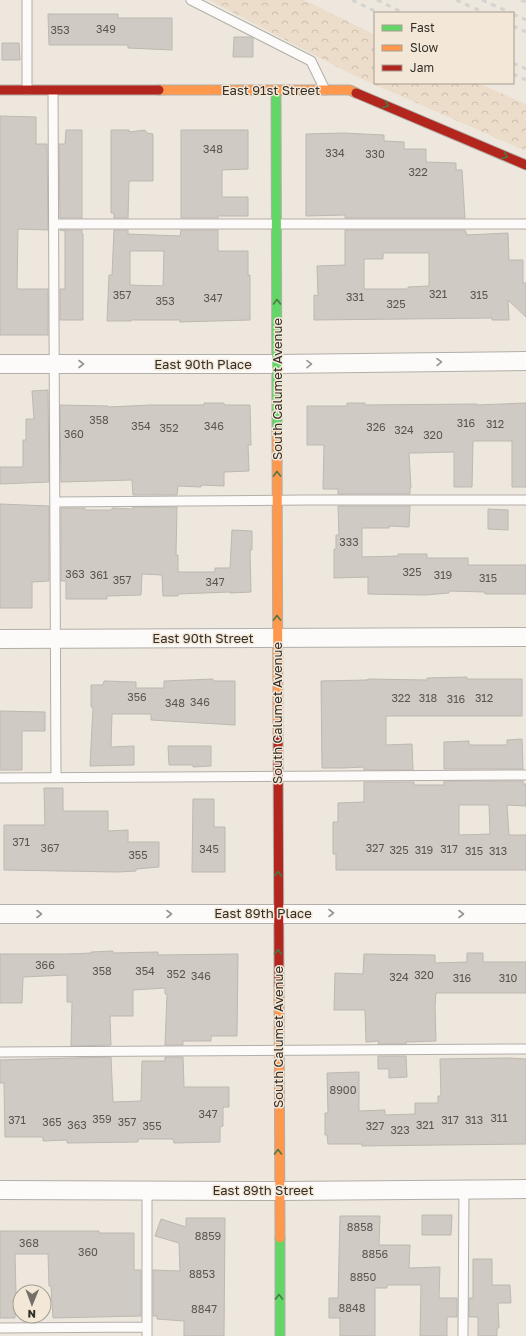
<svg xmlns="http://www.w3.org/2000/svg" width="526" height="1336" font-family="'Golos Text',sans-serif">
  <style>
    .forest { fill: url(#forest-crowns) }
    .building { fill: #cfcac3; stroke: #bdb8b0; fill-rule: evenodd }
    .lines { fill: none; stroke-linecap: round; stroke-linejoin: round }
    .lane-casing { stroke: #b3aea8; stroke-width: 11 }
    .street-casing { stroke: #b3aea8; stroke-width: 20 }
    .fast-casing { stroke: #b3aea8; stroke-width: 11 }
    .slow-casing { stroke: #b3aea8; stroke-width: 11 }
    .jam-casing { stroke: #b3aea8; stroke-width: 11 }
    .lane { stroke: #fcfbfa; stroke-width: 9 }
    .street { stroke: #fcfbfa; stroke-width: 18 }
    .fast { stroke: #63d668; stroke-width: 9 }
    .slow { stroke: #ff974d; stroke-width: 9 }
    .jam { stroke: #b3261e; stroke-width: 9 }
    .rail { stroke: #d4d3d0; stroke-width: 3; stroke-dasharray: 5 5; stroke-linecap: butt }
    .oneway { stroke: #497a45 }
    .oneway2 { stroke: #989491 }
    .labels { text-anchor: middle; stroke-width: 3; stroke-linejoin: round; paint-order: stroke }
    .number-label { font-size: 11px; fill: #5a554f }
    .street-label { font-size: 13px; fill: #332e28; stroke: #f3e8d8 }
  </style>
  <defs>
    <pattern id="forest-crowns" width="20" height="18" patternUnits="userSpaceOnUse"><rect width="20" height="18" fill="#ebddc9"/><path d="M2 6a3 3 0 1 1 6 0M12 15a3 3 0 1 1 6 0" fill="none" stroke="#cabead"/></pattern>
  </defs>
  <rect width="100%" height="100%" fill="#ede7de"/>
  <path class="forest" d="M 209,0 L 304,0 L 375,35 L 375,83 L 478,83 L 526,104 L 526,151 L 353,75 Z"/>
  <path class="building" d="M 48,14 L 118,14 L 118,18 L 172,18 L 172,50 L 128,48 L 128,45 L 49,45 Z
    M 234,37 L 251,37 L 253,38 L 253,57 L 233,57 Z
    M 2,43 L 19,43 L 20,60 L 2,60 Z
    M 0,116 L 36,117 L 36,144 L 47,144 L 48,230 L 18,229 L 17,289 L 48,289 L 48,335 L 0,335 Z
    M 66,130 L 82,130 L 82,218 L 60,218 L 59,144 L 65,144 Z
    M 111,130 L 129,130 L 129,132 L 145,130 L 147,133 L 153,134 L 153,181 L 129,181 L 128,218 L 114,218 L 114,213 L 111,213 Z
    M 181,130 L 248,130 L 248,169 L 222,170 L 222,197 L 248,197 L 248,216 L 218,216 L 218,218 L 181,218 Z
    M 343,133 L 384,135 L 384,141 L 404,142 L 404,149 L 426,149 L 426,162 L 456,163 L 456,170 L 462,170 L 465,218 L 345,218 L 345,215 L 306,216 L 306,134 Z
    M 60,230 L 82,230 L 82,234 L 83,234 L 83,320 L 60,320 L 60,289 L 65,289 L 65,231 Z
    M 114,230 L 128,230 L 128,234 L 180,236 L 181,230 L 218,230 L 218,251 L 248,251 L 248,275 L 250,275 L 250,320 L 180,322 L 180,320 L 131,320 L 131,321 L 107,321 L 109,275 L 112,275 ZM 130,251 L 164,251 L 163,286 L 130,285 Z
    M 345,230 L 465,230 L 467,235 L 508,233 L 509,260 L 523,260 L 523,283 L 526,283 L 526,317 L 508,300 L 509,320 L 492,320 L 492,318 L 314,320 L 314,295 L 318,296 L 317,266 L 345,265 ZM 383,253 L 429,253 L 429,286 L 408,287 L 408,289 L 364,289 L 364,259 L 383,259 Z
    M 48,390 L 49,482 L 0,484 L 0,467 L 23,467 L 23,440 L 26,440 L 26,419 L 34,419 L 32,391 Z
    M 204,403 L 224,403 L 224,405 L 250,405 L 251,445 L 248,445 L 249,471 L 224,472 L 224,486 L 201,485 L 201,487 L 178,486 L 177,495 L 133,495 L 132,480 L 61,482 L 60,405 L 108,406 L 108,407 L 150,405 L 204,405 Z
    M 347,403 L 365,403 L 365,405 L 477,404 L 477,405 L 526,403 L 526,487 L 512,487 L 512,441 L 473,441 L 472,487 L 454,487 L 454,452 L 415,453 L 409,453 L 411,488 L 410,488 L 410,494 L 338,494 L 338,489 L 323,489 L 324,445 L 307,445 L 307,406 L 347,406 Z
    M 0,504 L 49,506 L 49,581 L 32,582 L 32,608 L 0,608 Z
    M 338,506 L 410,506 L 409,527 L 389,526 L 389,528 L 362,528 L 362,557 L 398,556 L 398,554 L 427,554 L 427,558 L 468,558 L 468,565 L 526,565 L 526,594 L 485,594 L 485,592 L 449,591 L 449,593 L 426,595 L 368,594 L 368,577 L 334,578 L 334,549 L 336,549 L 336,535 L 339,535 Z
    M 133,507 L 177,507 L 176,555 L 178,555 L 178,572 L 215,572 L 215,568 L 230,568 L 232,530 L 252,531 L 252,550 L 250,550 L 251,592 L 230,593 L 230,592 L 178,594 L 178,596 L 163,596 L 162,575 L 142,574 L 141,595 L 107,596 L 107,599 L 66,599 L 66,581 L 61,581 L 61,508 L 85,508 L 85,510 L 112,510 L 112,508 L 133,509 Z
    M 488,509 L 508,510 L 508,530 L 488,529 Z
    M 467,677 L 467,679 L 522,679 L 522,716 L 386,716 L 386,745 L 412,744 L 413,770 L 364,770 L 364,767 L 343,768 L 322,768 L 321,681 L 367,680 L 368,679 L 427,680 L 427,678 Z
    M 213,679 L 213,681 L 235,681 L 235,725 L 151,720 L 151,714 L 112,714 L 111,747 L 134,746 L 134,765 L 90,766 L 93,707 L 91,707 L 91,685 L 103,685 L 104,681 L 136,682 L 136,688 L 164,688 L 164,681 Z
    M 0,711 L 45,712 L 45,731 L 22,731 L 22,770 L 0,770 Z
    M 522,739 L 523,769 L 444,769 L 444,742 L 469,741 L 469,745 L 507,745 L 507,740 Z
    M 168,746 L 211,746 L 211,766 L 193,767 L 193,765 L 169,765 Z
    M 444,781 L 523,781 L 523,784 L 526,784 L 526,806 L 507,805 L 509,835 L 526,835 L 526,870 L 336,870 L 336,854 L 333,854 L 333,822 L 338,822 L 338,803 L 364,802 L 364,782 L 414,782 L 414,785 L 444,785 ZM 459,805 L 489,805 L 490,834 L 459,835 Z
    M 44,788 L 63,788 L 63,811 L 108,811 L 108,831 L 128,830 L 128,842 L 159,842 L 159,867 L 136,869 L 136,871 L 118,872 L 4,870 L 4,825 L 45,825 Z
    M 193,799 L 214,799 L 214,827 L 225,827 L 225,872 L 192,872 Z
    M 113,951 L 113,953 L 158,952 L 158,955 L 238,954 L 237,1036 L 211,1036 L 211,1041 L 183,1041 L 183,1045 L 165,1045 L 167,994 L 165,994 L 165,988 L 133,990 L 133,1016 L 110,1016 L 111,1045 L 71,1046 L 72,1002 L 67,1002 L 67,975 L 23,977 L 22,1003 L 0,1003 L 0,954 L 67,954 L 91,953 L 91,952 Z
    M 467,953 L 483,953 L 483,962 L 526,962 L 526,993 L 436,993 L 435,1007 L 436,1041 L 406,1042 L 406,1044 L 378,1044 L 379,1041 L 366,1042 L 365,1010 L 334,1010 L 335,973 L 363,974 L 364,954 L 435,955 L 435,963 L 467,962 Z
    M 378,1056 L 406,1056 L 407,1077 L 389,1078 L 389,1069 L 378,1069 Z
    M 111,1057 L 113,1102 L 141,1101 L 142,1061 L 165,1061 L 165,1057 L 183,1057 L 184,1087 L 229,1087 L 229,1107 L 223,1107 L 223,1126 L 220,1127 L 220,1142 L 174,1143 L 173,1139 L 138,1139 L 138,1142 L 67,1143 L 67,1140 L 43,1141 L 43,1137 L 5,1137 L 4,1083 L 0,1083 L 0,1060 Z
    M 508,1058 L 526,1059 L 526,1144 L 362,1146 L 362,1144 L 328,1144 L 327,1135 L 325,1135 L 325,1113 L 328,1113 L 327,1073 L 359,1072 L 359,1111 L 385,1110 L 385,1115 L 415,1114 L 415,1103 L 438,1103 L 438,1096 L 441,1096 L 440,1059 Z
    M 422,1215 L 452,1215 L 451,1235 L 422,1235 Z
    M 340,1216 L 380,1216 L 379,1245 L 410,1245 L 409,1268 L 440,1267 L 439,1298 L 457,1298 L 457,1317 L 447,1317 L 447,1336 L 420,1336 L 421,1285 L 387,1285 L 387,1288 L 375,1288 L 375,1336 L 340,1336 L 340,1318 L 329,1318 L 329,1298 L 338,1298 Z
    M 186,1218 L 225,1218 L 224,1336 L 184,1336 L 184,1321 L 157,1319 L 157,1316 L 153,1316 L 153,1270 L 180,1271 L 179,1243 L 155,1236 L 161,1219 L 186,1227 Z
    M 0,1231 L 99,1231 L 99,1233 L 134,1233 L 134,1270 L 141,1270 L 141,1316 L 53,1318 L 51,1286 L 49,1286 L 48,1254 L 15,1254 L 16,1294 L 20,1294 L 20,1311 L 15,1311 L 15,1318 L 0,1318 Z
    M 473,1259 L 492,1259 L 492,1285 L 510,1285 L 511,1303 L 498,1303 L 499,1328 L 497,1328 L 497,1336 L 478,1336 L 478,1317 L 469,1317 L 469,1298 L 473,1298 Z"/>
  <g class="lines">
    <g class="lane-casing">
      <path id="lane" d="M 191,0 L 311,61 L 325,90
        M 27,90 L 27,0
        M 53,91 L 56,778
        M 54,224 L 526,224
        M 55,502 L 304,500 L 526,500
        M 0,778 L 526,775
        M 0,1052 L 526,1049
        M 0,1328 L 146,1327
        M 147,1336 L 147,1190
        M 463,1336 L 464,1189"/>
    </g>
    <g class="street-casing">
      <path id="street" d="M 0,364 L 277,364 L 526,361
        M 0,639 L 526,637
        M 0,914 L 526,914
        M 0,1190 L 278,1191 L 526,1189"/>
    </g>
    <g class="fast-casing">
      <path id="fast" d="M 276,90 L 277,431
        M 280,1238 L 280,1336"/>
    </g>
    <g class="slow-casing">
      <path id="slow" d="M 159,90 L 350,90 L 356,93
        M 277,431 L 278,739
        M 279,985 L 280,1238"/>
    </g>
    <g class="jam-casing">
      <path id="jam" d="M 0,90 L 159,90
        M 356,93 L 526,165
        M 278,739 L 279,985"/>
    </g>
    <use href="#lane" class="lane"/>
    <use href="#street" class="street"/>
    <use href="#fast" class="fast"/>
    <use href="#slow" class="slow"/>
    <use href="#jam" class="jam"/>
    <path class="rail" d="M 352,0 L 379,13
      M 377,0 L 404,13
      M 456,0 L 485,13
      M 482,0 L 511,13
      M 521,0 L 526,2
      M 513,14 L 526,20
      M 513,26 L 526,32
      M 513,63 L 526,69
      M 513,74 L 526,80"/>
  </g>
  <defs><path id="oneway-chevron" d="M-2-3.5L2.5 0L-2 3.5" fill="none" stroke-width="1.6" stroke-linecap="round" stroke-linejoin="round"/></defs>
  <g class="oneway">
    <use href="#oneway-chevron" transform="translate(386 105) rotate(23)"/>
    <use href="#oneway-chevron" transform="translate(505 156) rotate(23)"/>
    <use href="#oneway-chevron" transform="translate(277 302) rotate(-90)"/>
    <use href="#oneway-chevron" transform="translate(277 474) rotate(-90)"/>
    <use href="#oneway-chevron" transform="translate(277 618) rotate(-90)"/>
    <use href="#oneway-chevron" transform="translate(278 874) rotate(-90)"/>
    <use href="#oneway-chevron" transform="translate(278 952) rotate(-90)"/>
    <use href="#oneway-chevron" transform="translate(278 1152) rotate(-90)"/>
    <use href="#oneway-chevron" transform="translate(279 1297) rotate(-90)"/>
  </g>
  <g class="oneway2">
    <use href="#oneway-chevron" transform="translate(439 362) rotate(-1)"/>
    <use href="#oneway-chevron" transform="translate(81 364)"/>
    <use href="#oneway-chevron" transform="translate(309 364) rotate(-1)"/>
    <use href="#oneway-chevron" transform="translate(331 913)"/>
    <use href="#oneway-chevron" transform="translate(39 914)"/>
    <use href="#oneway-chevron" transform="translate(169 914)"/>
    <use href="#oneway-chevron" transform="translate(461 914)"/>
  </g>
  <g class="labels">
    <g class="number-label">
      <text x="106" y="33">349</text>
      <text x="60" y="34">353</text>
      <text x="213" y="153">348</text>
      <text x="335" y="157">334</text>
      <text x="375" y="158">330</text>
      <text x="418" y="176">322</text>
      <text x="438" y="298">321</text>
      <text x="122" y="299">357</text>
      <text x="479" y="299">315</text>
      <text x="355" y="301">331</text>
      <text x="213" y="302">347</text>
      <text x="165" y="305">353</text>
      <text x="396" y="308">325</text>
      <text x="99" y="424">358</text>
      <text x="466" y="427">316</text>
      <text x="495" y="428">312</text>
      <text x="141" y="430">354</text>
      <text x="214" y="430">346</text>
      <text x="376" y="431">326</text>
      <text x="169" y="432">352</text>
      <text x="404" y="434">324</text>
      <text x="74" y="438">360</text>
      <text x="433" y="439">320</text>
      <text x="349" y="546">333</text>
      <text x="412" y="576">325</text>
      <text x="75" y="578">363</text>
      <text x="99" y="579">361</text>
      <text x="443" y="579">319</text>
      <text x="488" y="582">315</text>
      <text x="122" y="584">357</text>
      <text x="215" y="586">347</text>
      <text x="137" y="701">356</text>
      <text x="401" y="702">322</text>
      <text x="428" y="702">318</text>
      <text x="484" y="702">312</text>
      <text x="456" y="703">316</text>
      <text x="200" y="706">346</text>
      <text x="175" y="707">348</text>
      <text x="21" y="846">371</text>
      <text x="50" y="852">367</text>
      <text x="375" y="852">327</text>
      <text x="209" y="853">345</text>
      <text x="449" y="853">317</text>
      <text x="399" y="854">325</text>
      <text x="424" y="854">319</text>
      <text x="474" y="855">315</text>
      <text x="498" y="855">313</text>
      <text x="138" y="859">355</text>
      <text x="45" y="969">366</text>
      <text x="102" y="975">358</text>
      <text x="145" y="975">354</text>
      <text x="176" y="978">352</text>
      <text x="424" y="979">320</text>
      <text x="201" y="980">346</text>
      <text x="399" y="981">324</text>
      <text x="462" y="982">316</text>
      <text x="508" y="982">310</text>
      <text x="343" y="1094">8900</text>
      <text x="208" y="1118">347</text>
      <text x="499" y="1122">311</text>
      <text x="102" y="1123">359</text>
      <text x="17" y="1124">371</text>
      <text x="450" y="1124">317</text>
      <text x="474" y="1124">313</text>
      <text x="52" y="1126">365</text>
      <text x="127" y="1126">357</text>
      <text x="77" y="1129">363</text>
      <text x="425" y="1129">321</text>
      <text x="152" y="1130">355</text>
      <text x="375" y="1130">327</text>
      <text x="400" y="1134">323</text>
      <text x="360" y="1231">8858</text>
      <text x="208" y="1240">8859</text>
      <text x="29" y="1247">368</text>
      <text x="88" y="1256">360</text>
      <text x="375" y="1258">8856</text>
      <text x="202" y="1278">8853</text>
      <text x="363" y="1281">8850</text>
      <text x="352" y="1312">8848</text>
      <text x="204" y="1313">8847</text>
    </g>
    <g class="street-label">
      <text x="271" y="95">East 91st Street</text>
      <text x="203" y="369">East 90th Place</text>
      <text transform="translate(277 389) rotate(-90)" y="5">South Calumet Avenue</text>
      <text x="203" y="643">East 90th Street</text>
      <text transform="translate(277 713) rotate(-90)" y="5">South Calumet Avenue</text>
      <text x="263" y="918">East 89th Place</text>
      <text transform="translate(278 1037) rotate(-90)" y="5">South Calumet Avenue</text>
      <text x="263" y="1195">East 89th Street</text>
    </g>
  </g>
  <rect x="374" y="12" width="140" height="72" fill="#f3e8d8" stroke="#a69e92"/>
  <rect x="382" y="25" width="20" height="6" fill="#63d668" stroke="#a69e92"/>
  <text x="410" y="32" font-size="12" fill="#332e28">Fast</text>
  <rect x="382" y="45" width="20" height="6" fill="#ff974d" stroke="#a69e92"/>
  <text x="410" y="52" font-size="12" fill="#332e28">Slow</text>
  <rect x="382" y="65" width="20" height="6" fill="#b3261e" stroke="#a69e92"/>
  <text x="410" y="72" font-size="12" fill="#332e28">Jam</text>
  <g transform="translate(32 1304) rotate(181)"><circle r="19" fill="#f3e8d8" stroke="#a69e92"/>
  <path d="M0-3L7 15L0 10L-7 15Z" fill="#746f68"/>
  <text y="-6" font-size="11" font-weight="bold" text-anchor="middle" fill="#332e28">N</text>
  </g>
</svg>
